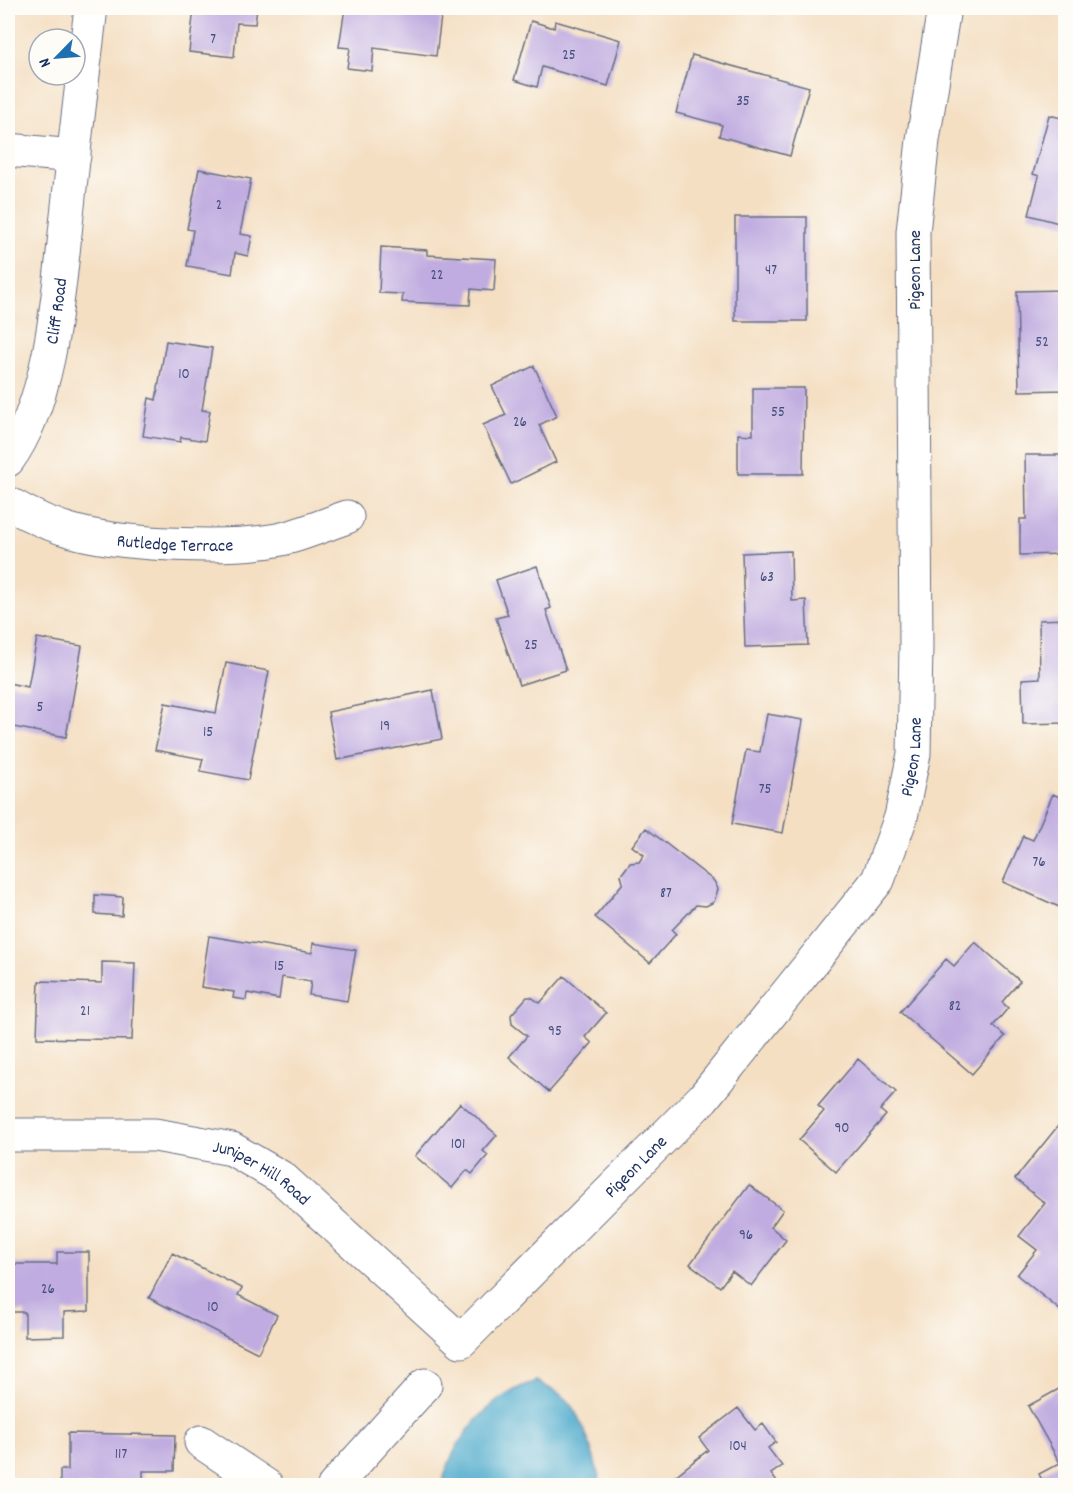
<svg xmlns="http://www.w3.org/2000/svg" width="1073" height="1493" font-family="Dekko,sans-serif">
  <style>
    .water { fill: #4eaacc; stroke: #346c95; stroke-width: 1.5 }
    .building { fill: #c0ace0 }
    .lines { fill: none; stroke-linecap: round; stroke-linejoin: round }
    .minor-casing { stroke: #676d81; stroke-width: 35 }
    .minor { stroke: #fff; stroke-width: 33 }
    .labels { text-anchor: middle; stroke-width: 5; stroke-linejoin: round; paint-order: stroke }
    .number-label { font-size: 15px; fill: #444e7e }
    .street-label { font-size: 18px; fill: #1b2f5e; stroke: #fdfcf7 }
  </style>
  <rect width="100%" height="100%" fill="#fdfcf7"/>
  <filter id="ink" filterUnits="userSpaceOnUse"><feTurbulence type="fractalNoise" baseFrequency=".0167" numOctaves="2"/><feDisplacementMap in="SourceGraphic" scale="12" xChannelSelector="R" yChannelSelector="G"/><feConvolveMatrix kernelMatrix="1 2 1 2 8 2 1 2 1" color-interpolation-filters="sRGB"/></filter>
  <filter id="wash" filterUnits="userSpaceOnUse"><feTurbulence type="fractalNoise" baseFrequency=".008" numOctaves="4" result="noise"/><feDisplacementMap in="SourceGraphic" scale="24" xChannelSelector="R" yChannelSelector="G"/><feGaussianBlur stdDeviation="1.35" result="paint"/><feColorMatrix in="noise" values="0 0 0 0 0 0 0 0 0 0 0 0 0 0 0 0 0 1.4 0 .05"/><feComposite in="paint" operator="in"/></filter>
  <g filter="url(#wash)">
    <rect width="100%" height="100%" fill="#f4dfc3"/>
    <path class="water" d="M 536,1381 C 544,1386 554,1390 561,1395 C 583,1412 595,1460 601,1485 L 442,1485 C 453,1438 489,1396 536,1381 Z"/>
    <g id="blocks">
      <path class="building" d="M 194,8 L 257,8 L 255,24 L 237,23 L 234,57 L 189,52 Z
        M 345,8 L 378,10 L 378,8 L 442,8 L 436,56 L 374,48 L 372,71 L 347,68 L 350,48 L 339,47 Z
        M 531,21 L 554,28 L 555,21 L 621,40 L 608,86 L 542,67 L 537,87 L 514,80 Z
        M 692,55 L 809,87 L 790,156 L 719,136 L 722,125 L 676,113 Z
        M 1049,115 L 1066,119 L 1066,225 L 1029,215 L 1039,176 L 1033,174 Z
        M 199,169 L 251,179 L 240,234 L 252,236 L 248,256 L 235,253 L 232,274 L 187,266 L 193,230 L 187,229 Z
        M 735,217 L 807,217 L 807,321 L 735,321 Z
        M 381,247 L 427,250 L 427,255 L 496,259 L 494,291 L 471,289 L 470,305 L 402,302 L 403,294 L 379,293 Z
        M 1066,290 L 1066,390 L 1019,391 L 1017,291 Z
        M 166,341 L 212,348 L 202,410 L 210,411 L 205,441 L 181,437 L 180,442 L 143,436 L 149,398 L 156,400 Z
        M 534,366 L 557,416 L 539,425 L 556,462 L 511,484 L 483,425 L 506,415 L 492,386 Z
        M 753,388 L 804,388 L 803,474 L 738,474 L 738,434 L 753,435 Z
        M 1025,455 L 1066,455 L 1066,554 L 1020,555 L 1020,519 L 1026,519 Z
        M 791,551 L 792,601 L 806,600 L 808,645 L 745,647 L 742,553 Z
        M 537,566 L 551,608 L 546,610 L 566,670 L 519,685 L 496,618 L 508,615 L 496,580 Z
        M 1066,619 L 1066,723 L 1023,724 L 1022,679 L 1040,678 L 1039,620 Z
        M 37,638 L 82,646 L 66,737 L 8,726 L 8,683 L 28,687 Z
        M 226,663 L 269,671 L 248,780 L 200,771 L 203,759 L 155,750 L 165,703 L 216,713 Z
        M 433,690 L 442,739 L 337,760 L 328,712 Z
        M 767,714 L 803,720 L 783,833 L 732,824 L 746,750 L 760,752 Z
        M 1053,794 L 1066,800 L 1066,910 L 1003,882 L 1023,836 L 1033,840 Z
        M 646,828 L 714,881 L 718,889 L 714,902 L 706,906 L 696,905 L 672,930 L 676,934 L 650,963 L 595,917 L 623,883 L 621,875 L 630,863 L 639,862 L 644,855 L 632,846 Z
        M 95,895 L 123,897 L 122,916 L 95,914 Z
        M 209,936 L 312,953 L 313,943 L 356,950 L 347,1001 L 309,995 L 311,982 L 282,977 L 279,999 L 247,993 L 246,1000 L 233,998 L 234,992 L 201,987 Z
        M 975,942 L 1020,981 L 1002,1002 L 1008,1008 L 993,1026 L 1005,1036 L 972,1074 L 900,1012 L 946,959 L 954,966 Z
        M 102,962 L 135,963 L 132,1040 L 37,1038 L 39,981 L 102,983 Z
        M 564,976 L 606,1013 L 585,1037 L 592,1043 L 549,1092 L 509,1057 L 527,1036 L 512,1024 L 511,1015 L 527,997 L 531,997 L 540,1003 Z
        M 858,1059 L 896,1092 L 880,1110 L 886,1115 L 836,1172 L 799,1140 L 824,1111 L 818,1106 Z
        M 460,1103 L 497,1135 L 483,1151 L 488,1155 L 472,1174 L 467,1170 L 452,1188 L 415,1156 Z
        M 1066,1116 L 1066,1306 L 1061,1311 L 1017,1275 L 1037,1250 L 1019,1236 L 1045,1203 L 1015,1179 Z
        M 749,1185 L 783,1210 L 771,1227 L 786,1240 L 751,1286 L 732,1271 L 720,1287 L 690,1264 Z
        M 57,1252 L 89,1252 L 89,1311 L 64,1312 L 64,1336 L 25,1337 L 25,1312 L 8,1312 L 8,1264 L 57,1264 Z
        M 172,1253 L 242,1288 L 238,1295 L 277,1315 L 258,1353 L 149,1298 Z
        M 1066,1385 L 1066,1486 L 1045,1486 L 1039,1474 L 1060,1463 L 1028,1406 Z
        M 738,1408 L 755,1430 L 763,1424 L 776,1442 L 768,1448 L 782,1466 L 771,1474 L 780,1486 L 680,1486 L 674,1477 L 708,1450 L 699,1438 Z
        M 68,1433 L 175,1435 L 174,1471 L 143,1471 L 143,1486 L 60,1486 L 60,1470 L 68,1470 Z"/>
    </g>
  </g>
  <g filter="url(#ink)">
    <use href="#blocks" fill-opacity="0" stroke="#676d81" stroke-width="1.5"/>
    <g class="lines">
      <g class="minor-casing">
        <g id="minor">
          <path d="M 8,150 L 74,156"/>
          <path id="s1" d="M 8,460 C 54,397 59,283 68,206 C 75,140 83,74 91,8"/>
          <path id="s2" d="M 8,503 C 30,516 54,527 80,533 C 129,545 236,550 286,538 C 306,533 327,524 347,517"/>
          <path id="s3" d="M 8,1135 L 155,1135 L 232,1149 L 282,1178 L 461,1341 L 703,1098 L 878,880 L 901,817 L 914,754 L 916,646 L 913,232 L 923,140 L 944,8"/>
          <path d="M 201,1442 L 267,1486"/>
          <path d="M 334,1486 L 425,1385"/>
        </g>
      </g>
      <use href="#minor" class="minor"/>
    </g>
  </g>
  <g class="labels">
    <g class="number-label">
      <text x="213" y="43">7</text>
      <text x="569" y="59">25</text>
      <text x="743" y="105">35</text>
      <text x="219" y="209">2</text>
      <text x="771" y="274">47</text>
      <text x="437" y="279">22</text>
      <text x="1042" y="346">52</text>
      <text x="184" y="378">10</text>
      <text x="778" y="416">55</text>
      <text x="520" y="426">26</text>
      <text x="767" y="581">63</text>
      <text x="531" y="649">25</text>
      <text x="40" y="711">5</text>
      <text x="385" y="730">19</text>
      <text x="208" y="736">15</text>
      <text x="765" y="793">75</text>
      <text x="1039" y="866">76</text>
      <text x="666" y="897">87</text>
      <text x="279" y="970">15</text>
      <text x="955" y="1010">82</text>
      <text x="85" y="1015">21</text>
      <text x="555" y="1035">95</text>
      <text x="842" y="1132">90</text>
      <text x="458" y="1148">101</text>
      <text x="746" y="1239">96</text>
      <text x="48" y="1293">26</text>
      <text x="213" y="1311">10</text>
      <text x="738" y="1450">104</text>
      <text x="121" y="1458">117</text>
    </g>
    <g class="street-label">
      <text transform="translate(914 270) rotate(-90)" y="6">Pigeon Lane</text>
      <text dy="6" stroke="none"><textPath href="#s1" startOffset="158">Cliff Road</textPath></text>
      <text dy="6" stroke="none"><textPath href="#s2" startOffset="174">Rutledge Terrace</textPath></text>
      <text dy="6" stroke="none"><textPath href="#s3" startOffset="1276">Pigeon Lane</textPath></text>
      <text dy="6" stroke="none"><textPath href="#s3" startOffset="772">Pigeon Lane</textPath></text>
      <text dy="6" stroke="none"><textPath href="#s3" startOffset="262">Juniper Hill Road</textPath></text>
    </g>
  </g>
  <rect width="1073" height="1493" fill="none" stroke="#fdfcf7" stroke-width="30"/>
  <g transform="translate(57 57) rotate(245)"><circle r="28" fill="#fdfcf7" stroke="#a3aaba" stroke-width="1.5"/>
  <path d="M0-4.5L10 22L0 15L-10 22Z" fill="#1f6fb2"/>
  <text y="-9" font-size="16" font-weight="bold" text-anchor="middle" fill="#1b2f5e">N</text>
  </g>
</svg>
